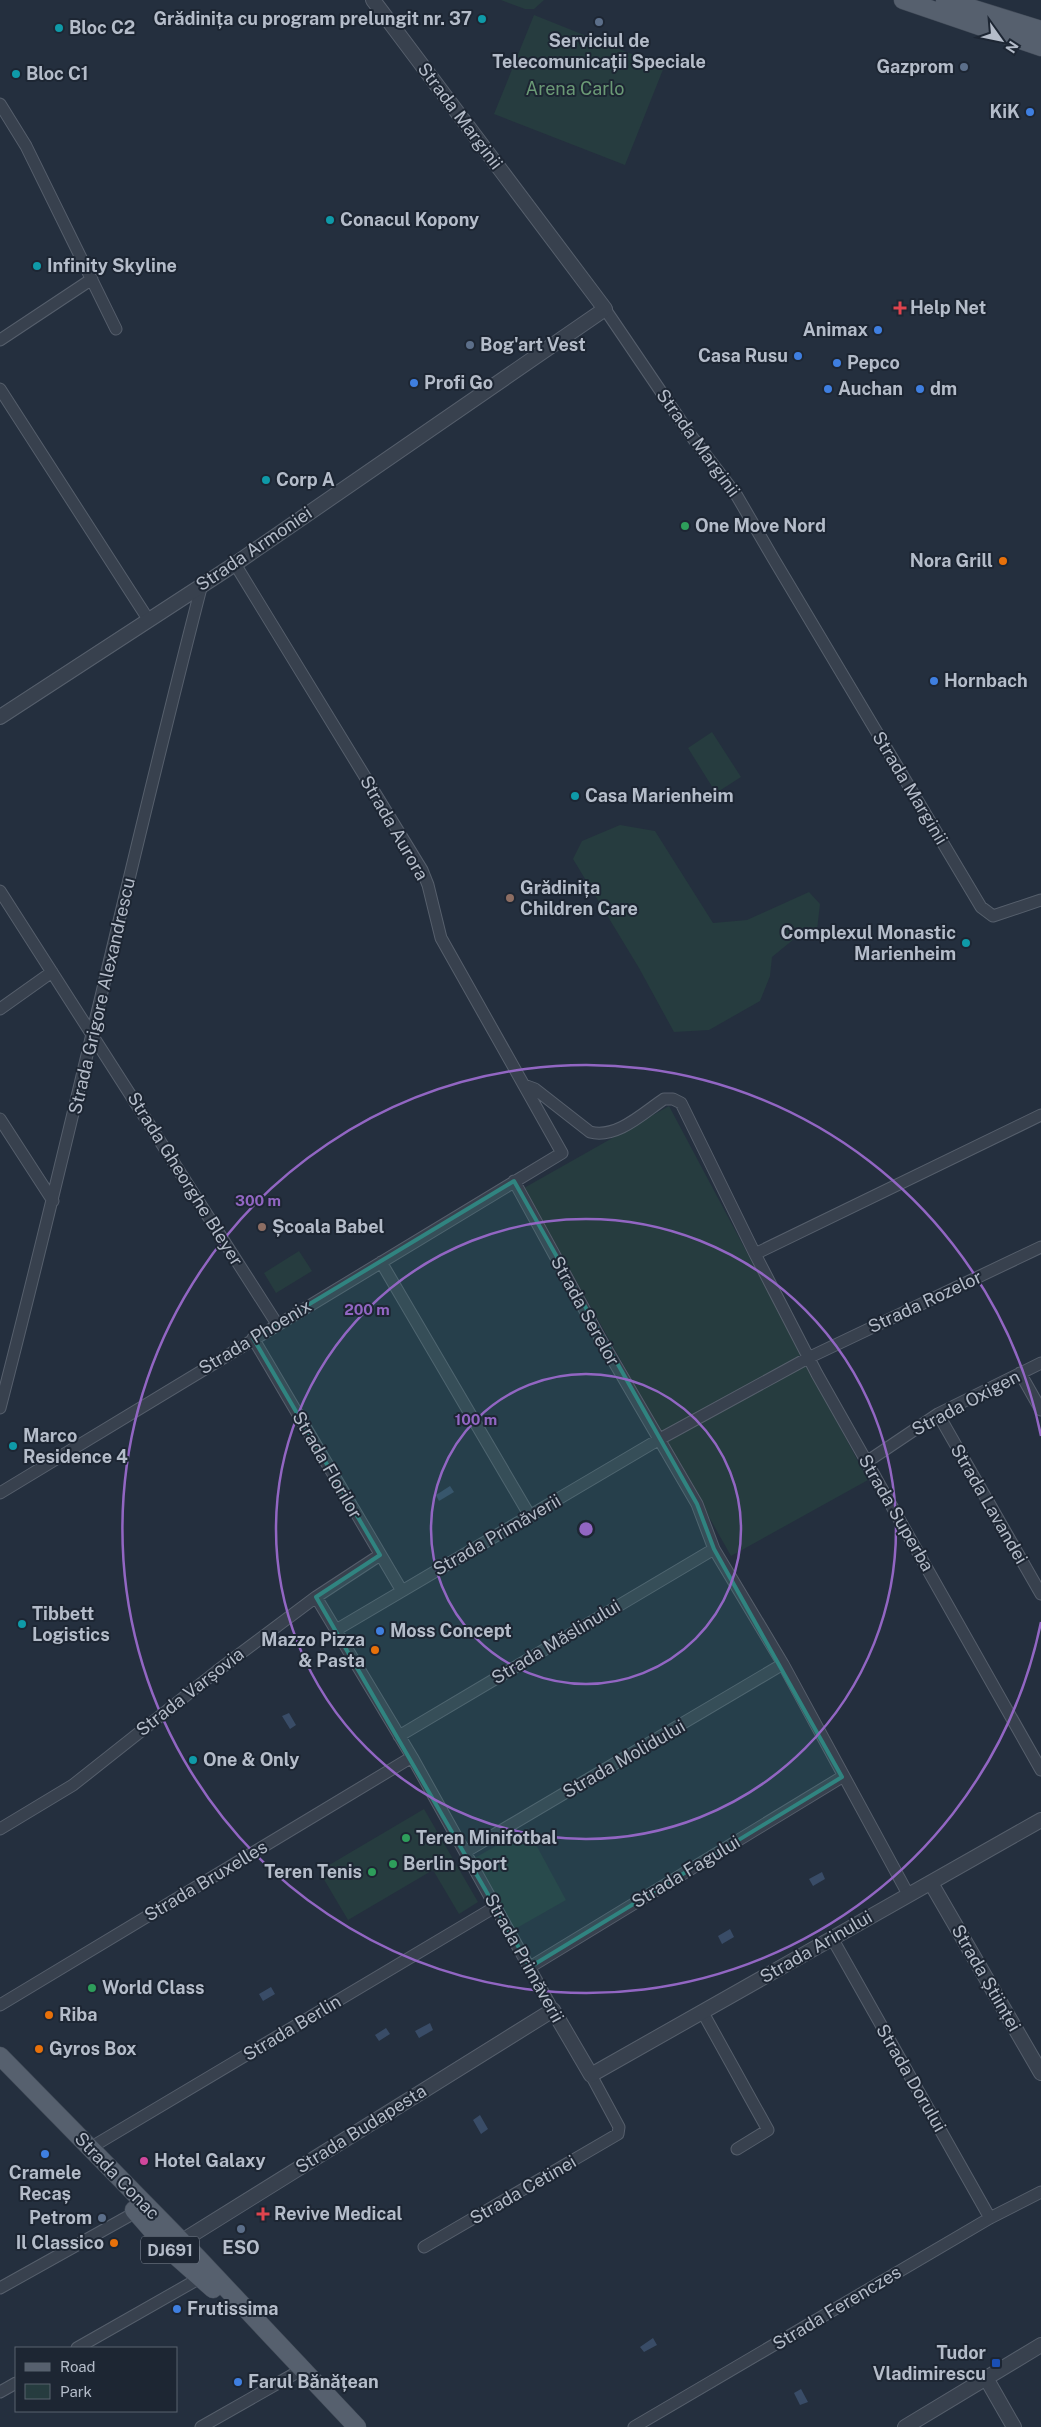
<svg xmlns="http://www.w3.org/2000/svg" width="1041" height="2427" font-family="'Public Sans',sans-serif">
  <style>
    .green { fill: #263c3f }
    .water { fill: #394c67 }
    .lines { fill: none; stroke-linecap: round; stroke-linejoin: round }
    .minor-casing { stroke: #565f6c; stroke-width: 13 }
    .tertiary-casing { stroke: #565f6c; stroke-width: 16 }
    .primary-casing { stroke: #414a57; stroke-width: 19 }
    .minor { stroke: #38414e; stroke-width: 11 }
    .tertiary { stroke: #38414e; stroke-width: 14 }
    .primary { stroke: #56606e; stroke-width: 18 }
    .marked { fill: #308480; fill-opacity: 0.2; stroke: #308480; stroke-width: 4; stroke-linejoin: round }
    .ring { fill: none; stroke: #9266c3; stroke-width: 2.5 }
    .culture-dot { fill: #0f9aa8; stroke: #1d2633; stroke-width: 2 }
    .service-dot { fill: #5c6f8a; stroke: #1d2633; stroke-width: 2 }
    .shop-dot { fill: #3f7fe0; stroke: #1d2633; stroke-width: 2 }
    .health-dot { fill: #e0444e; stroke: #1d2633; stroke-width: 2 }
    .leisure-dot { fill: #2e9e5b; stroke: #1d2633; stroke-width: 2 }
    .food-dot { fill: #e8710a; stroke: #1d2633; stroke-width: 2 }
    .education-dot { fill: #8d6e63; stroke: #1d2633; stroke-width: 2 }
    .hotel-dot { fill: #d1479c; stroke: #1d2633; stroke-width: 2 }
    .transit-dot { fill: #1a4fb4; stroke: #1d2633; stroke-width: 2 }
    .labels { text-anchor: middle; stroke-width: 4; stroke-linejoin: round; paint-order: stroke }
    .shield { fill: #1d2633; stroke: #878f9c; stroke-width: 1 }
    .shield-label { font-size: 16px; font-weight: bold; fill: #b4bcc9 }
    .poi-label { font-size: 18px; font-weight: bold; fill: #b4bcc9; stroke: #1d2633; text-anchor: start }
    .park-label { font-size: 18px; fill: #6b9a76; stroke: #1d2633 }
    .street-label { font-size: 18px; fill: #b4bcc9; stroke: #1d2633 }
    .centre { fill: #9266c3; stroke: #1d2633; stroke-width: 2.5 }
    .ring-label { font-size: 15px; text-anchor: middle; font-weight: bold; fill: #9266c3; stroke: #1d2633; stroke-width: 4; stroke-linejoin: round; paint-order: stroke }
  </style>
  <rect width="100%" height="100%" fill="#242f3e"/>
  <path class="green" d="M 501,0 L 544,0 L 534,9 L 525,9 Z
    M 534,15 L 664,67 L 625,165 L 494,114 Z
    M 712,732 L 741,777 L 716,793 L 688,748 Z
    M 620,825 L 655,831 L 713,923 L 747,920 L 809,892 L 820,904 L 817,930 L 794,939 L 772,957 L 770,976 L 760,1001 L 709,1030 L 674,1032 L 639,968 L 573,859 L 582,841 Z
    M 669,1106 L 868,1480 L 731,1556 L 524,1188 Z
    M 299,1251 L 312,1271 L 276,1293 L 264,1273 Z
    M 424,1809 L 478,1902 L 459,1914 L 433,1870 L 348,1920 L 319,1871 Z
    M 527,1828 L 566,1900 L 515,1929 L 473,1859 Z"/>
  <path class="water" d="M 450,1486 L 454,1492 L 439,1501 L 436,1495 Z
    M 289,1713 L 296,1725 L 290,1729 L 282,1716 Z
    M 822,1872 L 825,1879 L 813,1886 L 809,1879 Z
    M 730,1929 L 734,1937 L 722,1944 L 718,1936 Z
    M 271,1987 L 275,1994 L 263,2001 L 259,1994 Z
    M 430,2023 L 433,2030 L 419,2038 L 415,2031 Z
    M 386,2028 L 390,2034 L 379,2041 L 375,2035 Z
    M 480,2115 L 488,2129 L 481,2134 L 473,2120 Z
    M 653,2338 L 657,2345 L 644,2352 L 640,2347 Z
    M 801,2389 L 808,2402 L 800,2405 L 794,2393 Z"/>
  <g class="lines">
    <g class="minor-casing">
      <path id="minor" d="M 0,104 L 26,146 L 116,329
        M 605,309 L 689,433 L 737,496 L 773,558 L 981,907 L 993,916 L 1041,900
        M 0,340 L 92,279
        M 0,389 L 148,619
        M 0,891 L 277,1324
        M 0,1009 L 52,972
        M 524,1085 L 535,1089 L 590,1132 C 617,1139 643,1113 664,1099 L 673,1099 L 681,1103 L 755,1254 L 817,1374 L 1041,1770
        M 0,1119 L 53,1201
        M 514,1181 L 600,1338 L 697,1504 L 714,1549 L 783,1664 L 908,1894
        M 755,1254 L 1041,1115
        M 381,1262 L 530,1516
        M 253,1338 L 402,1591
        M 1020,1373 L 1041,1410
        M 0,1408 C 71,1135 131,858 202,584
        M 938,1414 L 1041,1594
        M 868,1461 L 938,1414 L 1041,1363
        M 0,1493 L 562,1153 L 441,938 L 428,885 L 422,870 L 235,564
        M 316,1597 L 412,1757 L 553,2010
        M 336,1630 L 658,1440 L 808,1358 L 1041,1247
        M 399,1736 L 714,1549
        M 0,1829 L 73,1785 L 217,1671 L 316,1597 L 380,1555
        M 465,1852 L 783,1664
        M 832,1938 L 990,2218
        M 530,1967 L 842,1777
        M 0,2005 L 412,1757
        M 702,2011 L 768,2130 L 737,2149
        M 90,2148 L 495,1907
        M 424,2247 L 618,2134 L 619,2127 L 591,2075
        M 0,2288 L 136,2212
        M 77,2348 L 200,2278
        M 0,2392 L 16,2383
        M 201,2427 L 294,2374
        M 634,2427 L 990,2218 L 1041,2192"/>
    </g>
    <g class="tertiary-casing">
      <path id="tertiary" d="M 0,717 L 235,564 L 605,309 L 373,0
        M 931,1883 L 1041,2073
        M 174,2246 L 553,2010 L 591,2075 L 1041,1820
        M 986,2378 L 1014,2427
        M 905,2427 L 1041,2345"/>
    </g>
    <g class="primary-casing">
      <path id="primary" d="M 903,0 L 1041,47
        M 945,0 L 1041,30
        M 0,2056 L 197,2257 L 357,2427
        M 134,2210 L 169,2250 L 213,2289"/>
    </g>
    <use href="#minor" class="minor"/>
    <use href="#tertiary" class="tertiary"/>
    <use href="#primary" class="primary"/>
  </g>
  <path class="marked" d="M 514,1181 L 697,1504 L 714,1549 L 842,1777 L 530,1967 L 316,1597 L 380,1555 L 253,1338 Z"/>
  <g class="ring">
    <circle cx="586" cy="1529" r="155"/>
    <circle cx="586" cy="1529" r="310"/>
    <path d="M1041 1622A464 464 0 1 1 1041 1436"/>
  </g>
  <g class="culture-dot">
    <circle cx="482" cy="19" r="5"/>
    <circle cx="59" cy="28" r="5"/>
    <circle cx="16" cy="74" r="5"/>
    <circle cx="330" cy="220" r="5"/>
    <circle cx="37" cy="266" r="5"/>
    <circle cx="266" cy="480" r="5"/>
    <circle cx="575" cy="796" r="5"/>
    <circle cx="966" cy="943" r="5"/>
    <circle cx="13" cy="1446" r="5"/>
    <circle cx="22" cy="1624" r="5"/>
    <circle cx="193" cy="1760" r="5"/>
  </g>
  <g class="service-dot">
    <circle cx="599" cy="22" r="5"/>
    <circle cx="964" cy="67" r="5"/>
    <circle cx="470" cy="345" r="5"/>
    <circle cx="102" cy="2218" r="5"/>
    <circle cx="241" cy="2229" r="5"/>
  </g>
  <g class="shop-dot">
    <circle cx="1030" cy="112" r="5"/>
    <circle cx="878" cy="330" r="5"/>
    <circle cx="798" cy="356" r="5"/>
    <circle cx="837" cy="363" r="5"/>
    <circle cx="414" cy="383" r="5"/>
    <circle cx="828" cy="389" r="5"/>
    <circle cx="920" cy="389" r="5"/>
    <circle cx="934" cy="681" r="5"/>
    <circle cx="380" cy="1631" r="5"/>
    <circle cx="45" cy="2154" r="5"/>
    <circle cx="177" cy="2309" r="5"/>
    <circle cx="238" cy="2382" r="5"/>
  </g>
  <g class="health-dot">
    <path d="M897.5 300.5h5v5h5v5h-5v5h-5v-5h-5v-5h5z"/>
    <path d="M260.5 2206.5h5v5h5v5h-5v5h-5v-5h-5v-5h5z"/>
  </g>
  <g class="leisure-dot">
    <circle cx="685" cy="526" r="5"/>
    <circle cx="406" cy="1838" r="5"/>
    <circle cx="393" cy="1864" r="5"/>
    <circle cx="372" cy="1872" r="5"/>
    <circle cx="92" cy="1988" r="5"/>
  </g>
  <g class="food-dot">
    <circle cx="1003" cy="561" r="5"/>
    <circle cx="375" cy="1650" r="5"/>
    <circle cx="49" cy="2015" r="5"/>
    <circle cx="39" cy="2049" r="5"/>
    <circle cx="114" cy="2243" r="5"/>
  </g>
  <g class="education-dot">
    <circle cx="510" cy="898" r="5"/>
    <circle cx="262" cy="1227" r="5"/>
  </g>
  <circle class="hotel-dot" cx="144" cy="2161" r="5"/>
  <rect class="transit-dot" x="991" y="2358" width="10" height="10" rx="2.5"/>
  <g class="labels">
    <rect class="shield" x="141" y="2236.5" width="58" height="27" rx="4"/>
    <g class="shield-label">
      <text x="170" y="2256">DJ691</text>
    </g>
    <g class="poi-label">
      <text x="472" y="25" text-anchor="end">Grădinița cu program prelungit nr. 37</text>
      <text x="69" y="34">Bloc C2</text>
      <text x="599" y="47" text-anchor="middle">Serviciul de<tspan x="599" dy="21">Telecomunicații Speciale</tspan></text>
      <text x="954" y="73" text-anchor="end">Gazprom</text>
      <text x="26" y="80">Bloc C1</text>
      <text x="1020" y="118" text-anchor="end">KiK</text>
      <text x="340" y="226">Conacul Kopony</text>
      <text x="47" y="272">Infinity Skyline</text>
      <text x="910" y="314">Help Net</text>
      <text x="868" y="336" text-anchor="end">Animax</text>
      <text x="480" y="351">Bog'art Vest</text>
      <text x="788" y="362" text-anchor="end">Casa Rusu</text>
      <text x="847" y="369">Pepco</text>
      <text x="424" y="389">Profi Go</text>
      <text x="838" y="395">Auchan</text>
      <text x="930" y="395">dm</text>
      <text x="276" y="486">Corp A</text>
      <text x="695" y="532">One Move Nord</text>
      <text x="993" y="567" text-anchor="end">Nora Grill</text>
      <text x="944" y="687">Hornbach</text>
      <text x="585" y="802">Casa Marienheim</text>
      <text x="520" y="894">Grădinița<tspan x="520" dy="21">Children Care</tspan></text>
      <text x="956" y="939" text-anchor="end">Complexul Monastic<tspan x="956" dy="21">Marienheim</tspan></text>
      <text x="272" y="1233">Școala Babel</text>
      <text x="23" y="1442">Marco<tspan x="23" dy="21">Residence 4</tspan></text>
      <text x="32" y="1620">Tibbett<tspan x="32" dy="21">Logistics</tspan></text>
      <text x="390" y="1637">Moss Concept</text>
      <text x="365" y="1646" text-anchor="end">Mazzo Pizza<tspan x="365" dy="21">&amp; Pasta</tspan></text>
      <text x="203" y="1766">One &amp; Only</text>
      <text x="416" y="1844">Teren Minifotbal</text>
      <text x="403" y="1870">Berlin Sport</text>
      <text x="362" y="1878" text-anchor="end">Teren Tenis</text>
      <text x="102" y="1994">World Class</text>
      <text x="59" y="2021">Riba</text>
      <text x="49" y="2055">Gyros Box</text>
      <text x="154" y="2167">Hotel Galaxy</text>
      <text x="45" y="2179" text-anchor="middle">Cramele<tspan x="45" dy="21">Recaș</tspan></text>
      <text x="274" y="2220">Revive Medical</text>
      <text x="92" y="2224" text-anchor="end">Petrom</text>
      <text x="104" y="2249" text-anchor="end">Il Classico</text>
      <text x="241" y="2254" text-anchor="middle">ESO</text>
      <text x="187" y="2315">Frutissima</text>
      <text x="986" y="2359" text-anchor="end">Tudor<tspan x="986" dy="21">Vladimirescu</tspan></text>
      <text x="248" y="2388">Farul Bănățean</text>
    </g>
    <g class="park-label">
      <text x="575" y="95">Arena Carlo</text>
    </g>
    <g class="street-label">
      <text transform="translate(460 116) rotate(53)" y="6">Strada Marginii</text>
      <text transform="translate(698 443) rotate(54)" y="6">Strada Marginii</text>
      <text transform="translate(254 549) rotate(-34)" y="6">Strada Armoniei</text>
      <text transform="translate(910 788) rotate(59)" y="6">Strada Marginii</text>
      <text transform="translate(394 828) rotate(60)" y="6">Strada Aurora</text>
      <text transform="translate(102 996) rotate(-77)" y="6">Strada Grigore Alexandrescu</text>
      <text transform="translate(185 1179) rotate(58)" y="6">Strada Gheorghe Bleyer</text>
      <text transform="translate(925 1302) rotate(-25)" y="6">Strada Rozelor</text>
      <text transform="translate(585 1311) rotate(61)" y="6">Strada Serelor</text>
      <text transform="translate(255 1337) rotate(-31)" y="6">Strada Phoenix</text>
      <text transform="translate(966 1403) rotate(-28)" y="6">Strada Oxigen</text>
      <text transform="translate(327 1465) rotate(60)" y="6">Strada Florilor</text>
      <text transform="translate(989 1504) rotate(60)" y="6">Strada Lavandei</text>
      <text transform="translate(896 1513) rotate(60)" y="6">Strada Superba</text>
      <text transform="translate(497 1535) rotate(-30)" y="6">Strada Primăverii</text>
      <text transform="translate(556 1642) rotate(-31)" y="6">Strada Măslinului</text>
      <text transform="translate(190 1692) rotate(-38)" y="6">Strada Varșovia</text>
      <text transform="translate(624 1759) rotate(-30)" y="6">Strada Molidului</text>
      <text transform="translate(686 1872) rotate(-31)" y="6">Strada Fagului</text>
      <text transform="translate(206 1881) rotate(-31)" y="6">Strada Bruxelles</text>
      <text transform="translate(816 1947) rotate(-30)" y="6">Strada Arinului</text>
      <text transform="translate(524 1958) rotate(61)" y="6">Strada Primăverii</text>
      <text transform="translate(986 1978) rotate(60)" y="6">Strada Științei</text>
      <text transform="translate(292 2028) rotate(-31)" y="6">Strada Berlin</text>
      <text transform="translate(911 2078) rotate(60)" y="6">Strada Dorului</text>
      <text transform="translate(361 2129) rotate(-32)" y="6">Strada Budapesta</text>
      <text transform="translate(117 2176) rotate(46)" y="6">Strada Conac</text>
      <text transform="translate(523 2190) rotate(-30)" y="6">Strada Cetinei</text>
      <text transform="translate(837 2308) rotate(-31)" y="6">Strada Ferenczes</text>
    </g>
  </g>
  <circle cx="586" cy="1529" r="8" class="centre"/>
  <g class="ring-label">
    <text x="258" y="1206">300 m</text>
    <text x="367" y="1315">200 m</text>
    <text x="476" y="1425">100 m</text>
  </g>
  <rect x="15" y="2347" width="162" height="65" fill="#1d2633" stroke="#59626f"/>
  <rect x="25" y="2363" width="25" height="8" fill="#56606e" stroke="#59626f"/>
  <text x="60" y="2372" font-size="15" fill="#b4bcc9">Road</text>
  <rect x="25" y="2384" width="25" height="15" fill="#263c3f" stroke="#59626f"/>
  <text x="60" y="2397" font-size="15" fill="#b4bcc9">Park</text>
  <g transform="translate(1001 40) rotate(123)" stroke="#1d2633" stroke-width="4" paint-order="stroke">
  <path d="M0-4L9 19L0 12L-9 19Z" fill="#b4bcc9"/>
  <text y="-8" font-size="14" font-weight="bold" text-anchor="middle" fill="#b4bcc9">N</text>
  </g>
</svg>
